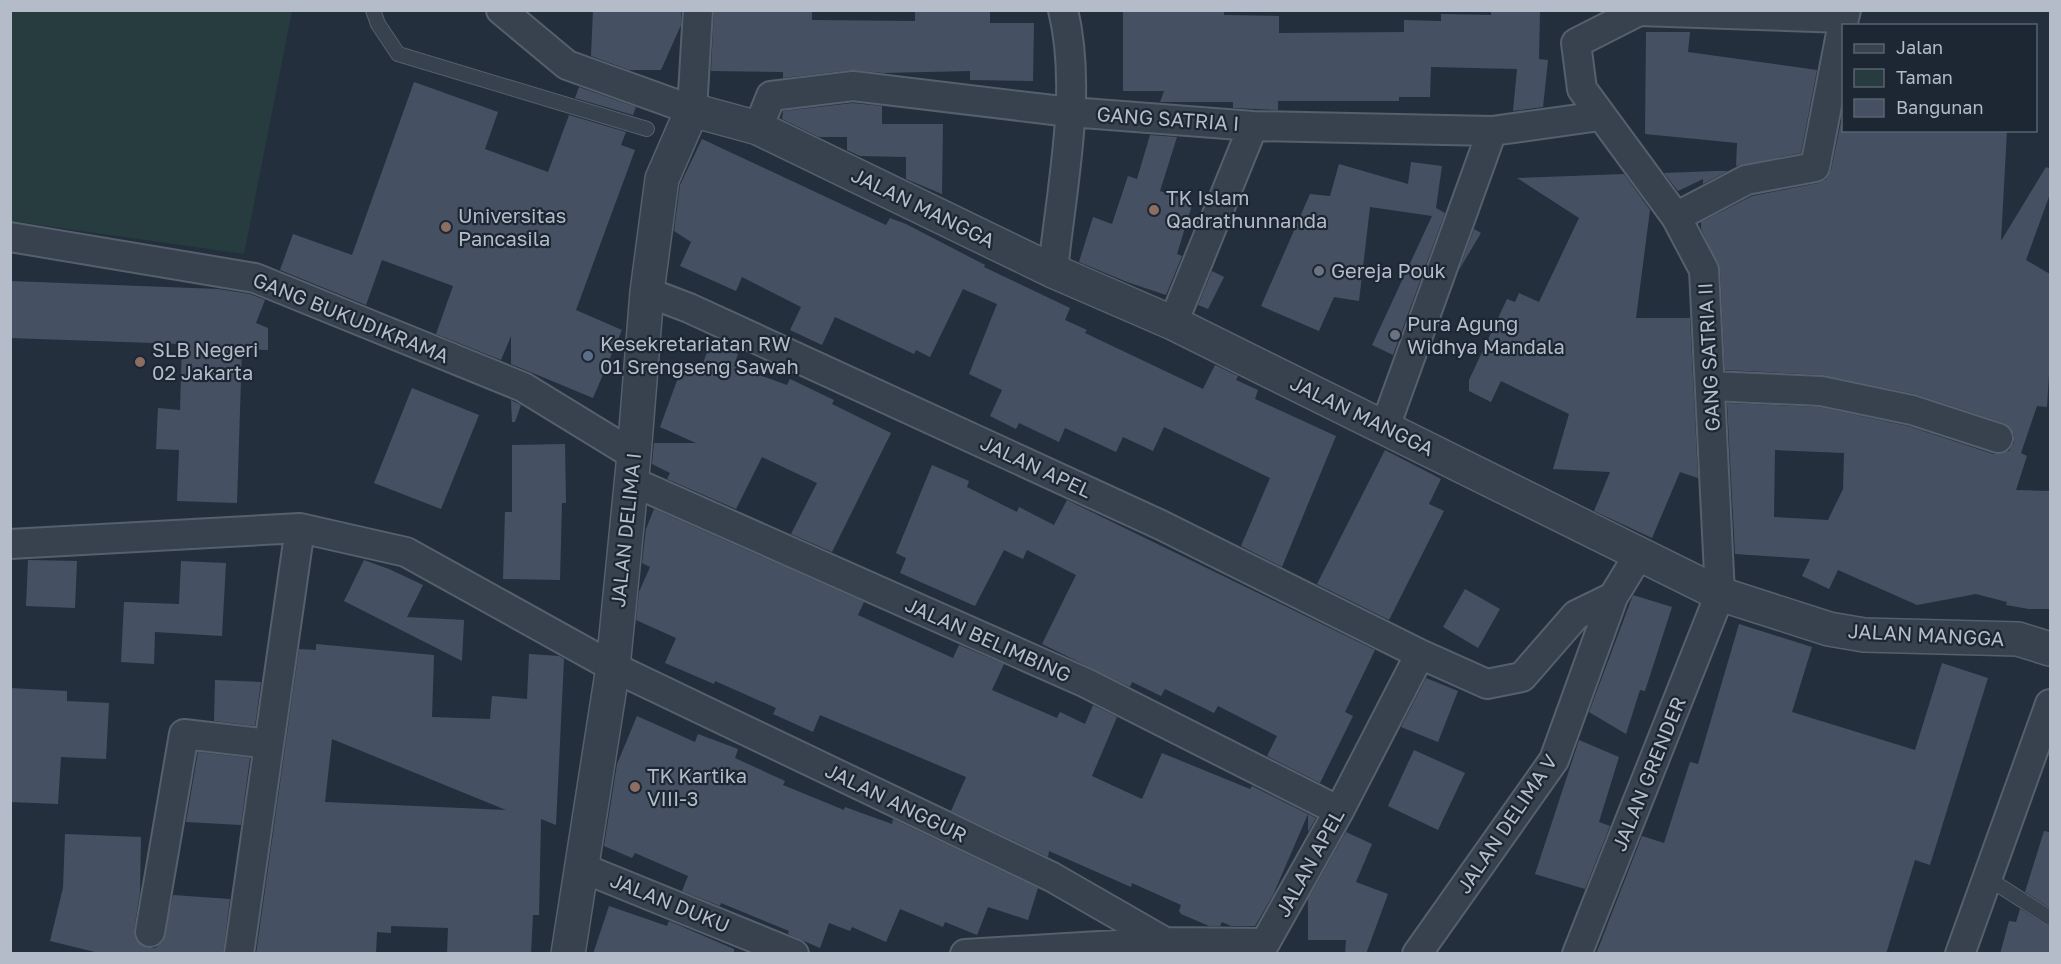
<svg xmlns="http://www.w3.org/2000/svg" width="2061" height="964" font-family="'Golos Text',sans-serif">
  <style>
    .green { fill: #263c3f }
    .building { fill: #455162; fill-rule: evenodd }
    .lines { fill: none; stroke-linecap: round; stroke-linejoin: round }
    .service-casing { stroke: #565f6c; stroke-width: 16 }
    .minor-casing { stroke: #565f6c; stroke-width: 32 }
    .tertiary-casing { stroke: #565f6c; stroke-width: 36 }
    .service { stroke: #38414e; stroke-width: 14 }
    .minor { stroke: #38414e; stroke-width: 28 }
    .tertiary { stroke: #38414e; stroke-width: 33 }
    .education-dot { fill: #8d6e63; stroke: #1d2633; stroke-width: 2 }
    .worship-dot { fill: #6b7280; stroke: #1d2633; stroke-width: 2 }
    .service-dot { fill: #5c6f8a; stroke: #1d2633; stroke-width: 2 }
    .labels { text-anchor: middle; stroke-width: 4.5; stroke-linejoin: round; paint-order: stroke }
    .street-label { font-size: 20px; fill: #b4bcc9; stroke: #1d2633 }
    .poi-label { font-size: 20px; fill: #b4bcc9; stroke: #1d2633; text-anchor: start }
  </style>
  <rect width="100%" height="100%" fill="#242f3e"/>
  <path class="green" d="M 11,10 L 292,11 L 244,254 L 11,221 Z"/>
  <path class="building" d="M 593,10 L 681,10 L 681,25 L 661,70 L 629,70 L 591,56 Z
    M 714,10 L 812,10 L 812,20 L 915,21 L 915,10 L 990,10 L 990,23 L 1034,23 L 1033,81 L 970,80 L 970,71 L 883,73 L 851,70 L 783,78 L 783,72 L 711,71 Z
    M 1123,10 L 1224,10 L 1224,15 L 1279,16 L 1279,33 L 1404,32 L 1404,20 L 1441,21 L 1441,14 L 1491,15 L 1491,11 L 1540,12 L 1539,59 L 1548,60 L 1543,107 L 1513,111 L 1517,69 L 1431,67 L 1430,97 L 1399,97 L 1399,101 L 1278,101 L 1278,110 L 1233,108 L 1233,102 L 1160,102 L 1164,91 L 1123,91 Z
    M 1646,32 L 1690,32 L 1688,52 L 1817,70 L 1801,153 L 1736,166 L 1737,143 L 1645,134 Z
    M 414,82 L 498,112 L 485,149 L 548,172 L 569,115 L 626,132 L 621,145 L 635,150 L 576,310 L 622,330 L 593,398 L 511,364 L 511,336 L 501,360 L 436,334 L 453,286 L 382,260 L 366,305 L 280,270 L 293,234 L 352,255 Z
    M 579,87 L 636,107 L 633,115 L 575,98 Z
    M 853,103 L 882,106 L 882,124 L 943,124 L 942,194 L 906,179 L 906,157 L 860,156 L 847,150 L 847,137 L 819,137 L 782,119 L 783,111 Z
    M 1844,107 L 1844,130 L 2007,130 L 2001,241 L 2046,167 L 2050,169 L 2050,194 L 2026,260 L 2050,274 L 2050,358 L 2047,407 L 2037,406 L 2021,453 L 2027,456 L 2016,490 L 2050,491 L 2050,609 L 2029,609 L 2006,605 L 2007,602 L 1976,594 L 1917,605 L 1838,570 L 1829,589 L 1802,576 L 1810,559 L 1735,554 L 1727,403 L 1819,407 L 1908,426 L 1993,454 L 2009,451 L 2014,443 L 2014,434 L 2004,423 L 1915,394 L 1822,375 L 1725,370 L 1720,269 L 1701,229 L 1701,222 L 1752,196 L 1818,183 L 1826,179 L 1831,170 ZM 1775,450 L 1844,453 L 1843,489 L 1828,520 L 1774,517 Z
    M 1150,135 L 1177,137 L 1160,191 L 1193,202 L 1177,254 L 1182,256 L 1166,295 L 1127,282 L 1079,262 L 1093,217 L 1112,224 L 1128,176 L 1137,179 Z
    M 702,139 L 886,225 L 890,218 L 906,224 L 985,265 L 984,267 L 1070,308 L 1065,320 L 1087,330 L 1085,333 L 1203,389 L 1215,365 L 1238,376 L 1236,380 L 1258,390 L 1255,399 L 1336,436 L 1282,567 L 1241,546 L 1270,478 L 1164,427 L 1153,451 L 1123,437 L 1116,452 L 1065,428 L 1059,442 L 1019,423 L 1016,429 L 990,416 L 1002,390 L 969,374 L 997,304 L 963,289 L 930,357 L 916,350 L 914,354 L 835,317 L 822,345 L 790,330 L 801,307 L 742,277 L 736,291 L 680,266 L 691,242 L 674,231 L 680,185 Z
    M 1411,162 L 1442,166 L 1436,208 L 1445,213 L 1393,355 L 1372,345 L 1432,216 L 1370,207 L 1359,301 L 1334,297 L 1319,331 L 1261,306 L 1310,194 L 1330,196 L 1339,164 L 1408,184 Z
    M 1716,171 L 1728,171 L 1703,184 L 1703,179 L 1678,191 L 1664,173 Z
    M 1624,174 L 1650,210 L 1636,318 L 1690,318 L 1698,478 L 1680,472 L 1652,538 L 1594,511 L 1610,472 L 1553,469 L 1569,414 L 1501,381 L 1491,402 L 1469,391 L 1469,380 L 1507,299 L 1515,302 L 1519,293 L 1539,302 L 1579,218 L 1517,178 Z
    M 1474,229 L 1481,233 L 1459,270 Z
    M 1212,271 L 1224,277 L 1208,309 L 1198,305 Z
    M 10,281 L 218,289 L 250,294 L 265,300 L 256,323 L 268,328 L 268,350 L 242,349 L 237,503 L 177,501 L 179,450 L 156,449 L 158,408 L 180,410 L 182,344 L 10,338 Z
    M 710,344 L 738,354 L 734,366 L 787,385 L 790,379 L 834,400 L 832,404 L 891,433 L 832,552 L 791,534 L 817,483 L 762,457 L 736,509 L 667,479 L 670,473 L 652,464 L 654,443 L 696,443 L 660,427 L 682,367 L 699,374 Z
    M 412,388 L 479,415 L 441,509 L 374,483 Z
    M 511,400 L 521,405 L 515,422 L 512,422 Z
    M 565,444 L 566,503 L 562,503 L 560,580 L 503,579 L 505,512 L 512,512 L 512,445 Z
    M 1385,450 L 1441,479 L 1429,504 L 1444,511 L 1389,620 L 1317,584 Z
    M 932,465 L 969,481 L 967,487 L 1017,512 L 1019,507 L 1054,525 L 1067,500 L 1375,650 L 1345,712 L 1353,716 L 1320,783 L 1267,756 L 1277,736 L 1218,706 L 1214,713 L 1165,689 L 1161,696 L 1132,682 L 1130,687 L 1042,644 L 1076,575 L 1027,550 L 1023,559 L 1004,550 L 975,606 L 900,573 L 906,558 L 896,553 Z
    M 654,509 L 864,602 L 858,615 L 953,658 L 959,645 L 1004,664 L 992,690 L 1057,718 L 1060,712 L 1085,724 L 1093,705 L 1117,717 L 1092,776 L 1142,799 L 1162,753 L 1250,789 L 1252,786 L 1308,814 L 1273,895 L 1255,926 L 1231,926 L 1222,922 L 1220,926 L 1209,926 L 1181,914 L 1179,911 L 1181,905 L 1132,883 L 1131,887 L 1049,851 L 1048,857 L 951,811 L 966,777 L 820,715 L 813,732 L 773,714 L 776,708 L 715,681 L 714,684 L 665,663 L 676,638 L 636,620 L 639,592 L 650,567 L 642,563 L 646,529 Z
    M 28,560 L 77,561 L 75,608 L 26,606 Z
    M 364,560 L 389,569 L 423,585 L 407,617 L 464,620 L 462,661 L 344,601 Z
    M 181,561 L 226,563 L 222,636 L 155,632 L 154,664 L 121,662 L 124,602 L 179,604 Z
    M 1465,589 L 1500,609 L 1478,648 L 1443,627 Z
    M 1633,595 L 1672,607 L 1645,691 L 1640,690 L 1626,734 L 1589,712 Z
    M 1739,624 L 1812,647 L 1792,712 L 1915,750 L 1942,663 L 1988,678 L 1930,865 L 1915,860 L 1886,954 L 1596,954 L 1642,836 L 1664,843 L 1690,762 L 1698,764 Z
    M 316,644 L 434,655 L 432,717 L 490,719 L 492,696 L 527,699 L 529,654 L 559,656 L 564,659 L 556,825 L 541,819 L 539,915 L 533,915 L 531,954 L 447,954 L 448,928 L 391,926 L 391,933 L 377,932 L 376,954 L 256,954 L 299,649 L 316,650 ZM 332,739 L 506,810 L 325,802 Z
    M 1426,678 L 1458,691 L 1438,742 L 1401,727 Z
    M 215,680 L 261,682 L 255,726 L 214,721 Z
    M 10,688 L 67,691 L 67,701 L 109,703 L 106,759 L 61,757 L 58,804 L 10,802 Z
    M 637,716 L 695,742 L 698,734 L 738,749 L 735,758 L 785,781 L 783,785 L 844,810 L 845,807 L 892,824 L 893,819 L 1038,888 L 1028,920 L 988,907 L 977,935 L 945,922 L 943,927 L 900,909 L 886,942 L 852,927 L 850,931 L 829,923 L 820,948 L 788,934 L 789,931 L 721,903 L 720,906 L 682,891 L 688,876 L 635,853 L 632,858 L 604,846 L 617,764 Z
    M 1579,740 L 1619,757 L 1599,822 L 1610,826 L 1585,889 L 1535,874 Z
    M 1414,750 L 1465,773 L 1438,830 L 1388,806 Z
    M 198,752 L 250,758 L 241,825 L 186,822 Z
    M 1308,814 L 1316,818 L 1308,832 Z
    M 2044,831 L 2050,832 L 2050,908 L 2025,892 Z
    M 1346,832 L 1372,844 L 1356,882 L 1388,894 L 1366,954 L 1345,954 L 1346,940 L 1308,940 L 1308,899 Z
    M 65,834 L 141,837 L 140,893 L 134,930 L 135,938 L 147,948 L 155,948 L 163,942 L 173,895 L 230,899 L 223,954 L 103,954 L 50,941 L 63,888 Z
    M 609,906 L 667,926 L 669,921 L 734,949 L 734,954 L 593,954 Z
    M 2020,909 L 2050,927 L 2050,954 L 2000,954 L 2009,921 L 2016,922 Z"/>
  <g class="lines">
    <g class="service-casing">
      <path id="service" d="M 373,10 L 378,24 L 398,54 L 647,129
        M 1989,879 L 2050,918"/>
    </g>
    <g class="minor-casing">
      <path id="minor" d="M 501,10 L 567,65 L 692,110 L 698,10
        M 758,128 L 771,96 L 853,86 L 1070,112 L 1253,126 L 1492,131 L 1600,116
        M 1676,217 L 1746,180 L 1815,167 L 1844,18
        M 10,237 L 255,278 L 523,387 L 634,455
        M 1053,271 C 1061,189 1083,91 1063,10
        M 647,292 L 689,308 L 1161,525 L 1420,654 L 1487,684 L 1522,677 L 1576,615 L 1613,597
        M 1173,323 L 1253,126
        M 1712,386 L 1821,391 L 1912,410 L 1998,438
        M 1385,427 L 1492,131
        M 631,481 L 1086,683 L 1339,811
        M 10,544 L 300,528 L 406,552 L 613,667 L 1052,877 L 1165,942
        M 580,867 L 794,954
        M 150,932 L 184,734 L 269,744
        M 239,954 L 300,528
        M 965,954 L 1165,942 L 1265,943 L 1339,811 L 1420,654
        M 1417,954 L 1554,760 L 1613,597 L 1638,556
        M 1577,954 L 1720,594 L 1704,270 L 1676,217 L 1582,89 L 1576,43 L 1639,11 L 1844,18 L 1846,10
        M 1960,954 L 2050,704"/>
    </g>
    <g class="tertiary-casing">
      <path id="tertiary" d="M 568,954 L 613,667 L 634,455 L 647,292 L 662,179 L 692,110 L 758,128 L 1053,271 L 1173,323 L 1720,594 L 1829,629 L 1864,635 L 2018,639 L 2050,649"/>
    </g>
    <use href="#service" class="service"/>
    <use href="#minor" class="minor"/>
    <use href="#tertiary" class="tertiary"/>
  </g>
  <g class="education-dot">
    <circle cx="1154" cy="210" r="6"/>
    <circle cx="446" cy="227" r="6"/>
    <circle cx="140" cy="362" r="6"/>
    <circle cx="635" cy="787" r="6"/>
  </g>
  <g class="worship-dot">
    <circle cx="1319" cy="271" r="6"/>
    <circle cx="1395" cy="335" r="6"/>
  </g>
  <circle class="service-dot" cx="588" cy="356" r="6"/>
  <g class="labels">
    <g class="street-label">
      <text transform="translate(1168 119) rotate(4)" y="7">GANG SATRIA I</text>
      <text transform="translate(923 208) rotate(26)" y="7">JALAN MANGGA</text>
      <text transform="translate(351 318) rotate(22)" y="7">GANG BUKUDIKRAMA</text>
      <text transform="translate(1709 357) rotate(-93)" y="7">GANG SATRIA II</text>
      <text transform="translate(1362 416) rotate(26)" y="7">JALAN MANGGA</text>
      <text transform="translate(1036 467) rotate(25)" y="7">JALAN APEL</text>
      <text transform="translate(626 530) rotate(-84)" y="7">JALAN DELIMA I</text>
      <text transform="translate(1926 635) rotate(3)" y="7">JALAN MANGGA</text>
      <text transform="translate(988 640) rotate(24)" y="7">JALAN BELIMBING</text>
      <text transform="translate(1649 774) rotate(-68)" y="7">JALAN GRENDER</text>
      <text transform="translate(896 803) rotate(26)" y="7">JALAN ANGGUR</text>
      <text transform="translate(1507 824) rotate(-56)" y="7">JALAN DELIMA V</text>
      <text transform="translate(1310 863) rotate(-61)" y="7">JALAN APEL</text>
      <text transform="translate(670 903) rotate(22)" y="7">JALAN DUKU</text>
    </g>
    <g class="poi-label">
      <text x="1166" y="205">TK Islam<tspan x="1166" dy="23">Qadrathunnanda</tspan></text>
      <text x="458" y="223">Universitas<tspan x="458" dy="23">Pancasila</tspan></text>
      <text x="1331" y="278">Gereja Pouk</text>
      <text x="1407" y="331">Pura Agung<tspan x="1407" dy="23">Widhya Mandala</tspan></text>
      <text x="600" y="351">Kesekretariatan RW<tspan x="600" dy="23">01 Srengseng Sawah</tspan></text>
      <text x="152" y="357">SLB Negeri<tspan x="152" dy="23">02 Jakarta</tspan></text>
      <text x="647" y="783">TK Kartika<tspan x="647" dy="23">VIII-3</tspan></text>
    </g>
  </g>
  <rect width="2061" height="964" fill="none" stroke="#b4bcc9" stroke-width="24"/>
  <rect x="1842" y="24" width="195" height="108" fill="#1d2633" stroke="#59626f" stroke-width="1.5"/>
  <rect x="1854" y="44" width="30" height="9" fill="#38414e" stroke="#59626f" stroke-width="1.5"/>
  <text x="1896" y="54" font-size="18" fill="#b4bcc9">Jalan</text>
  <rect x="1854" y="69" width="30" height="18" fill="#263c3f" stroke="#59626f" stroke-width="1.5"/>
  <text x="1896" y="84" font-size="18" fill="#b4bcc9">Taman</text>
  <rect x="1854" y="99" width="30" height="18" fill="#455162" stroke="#59626f" stroke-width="1.5"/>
  <text x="1896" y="114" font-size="18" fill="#b4bcc9">Bangunan</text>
</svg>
